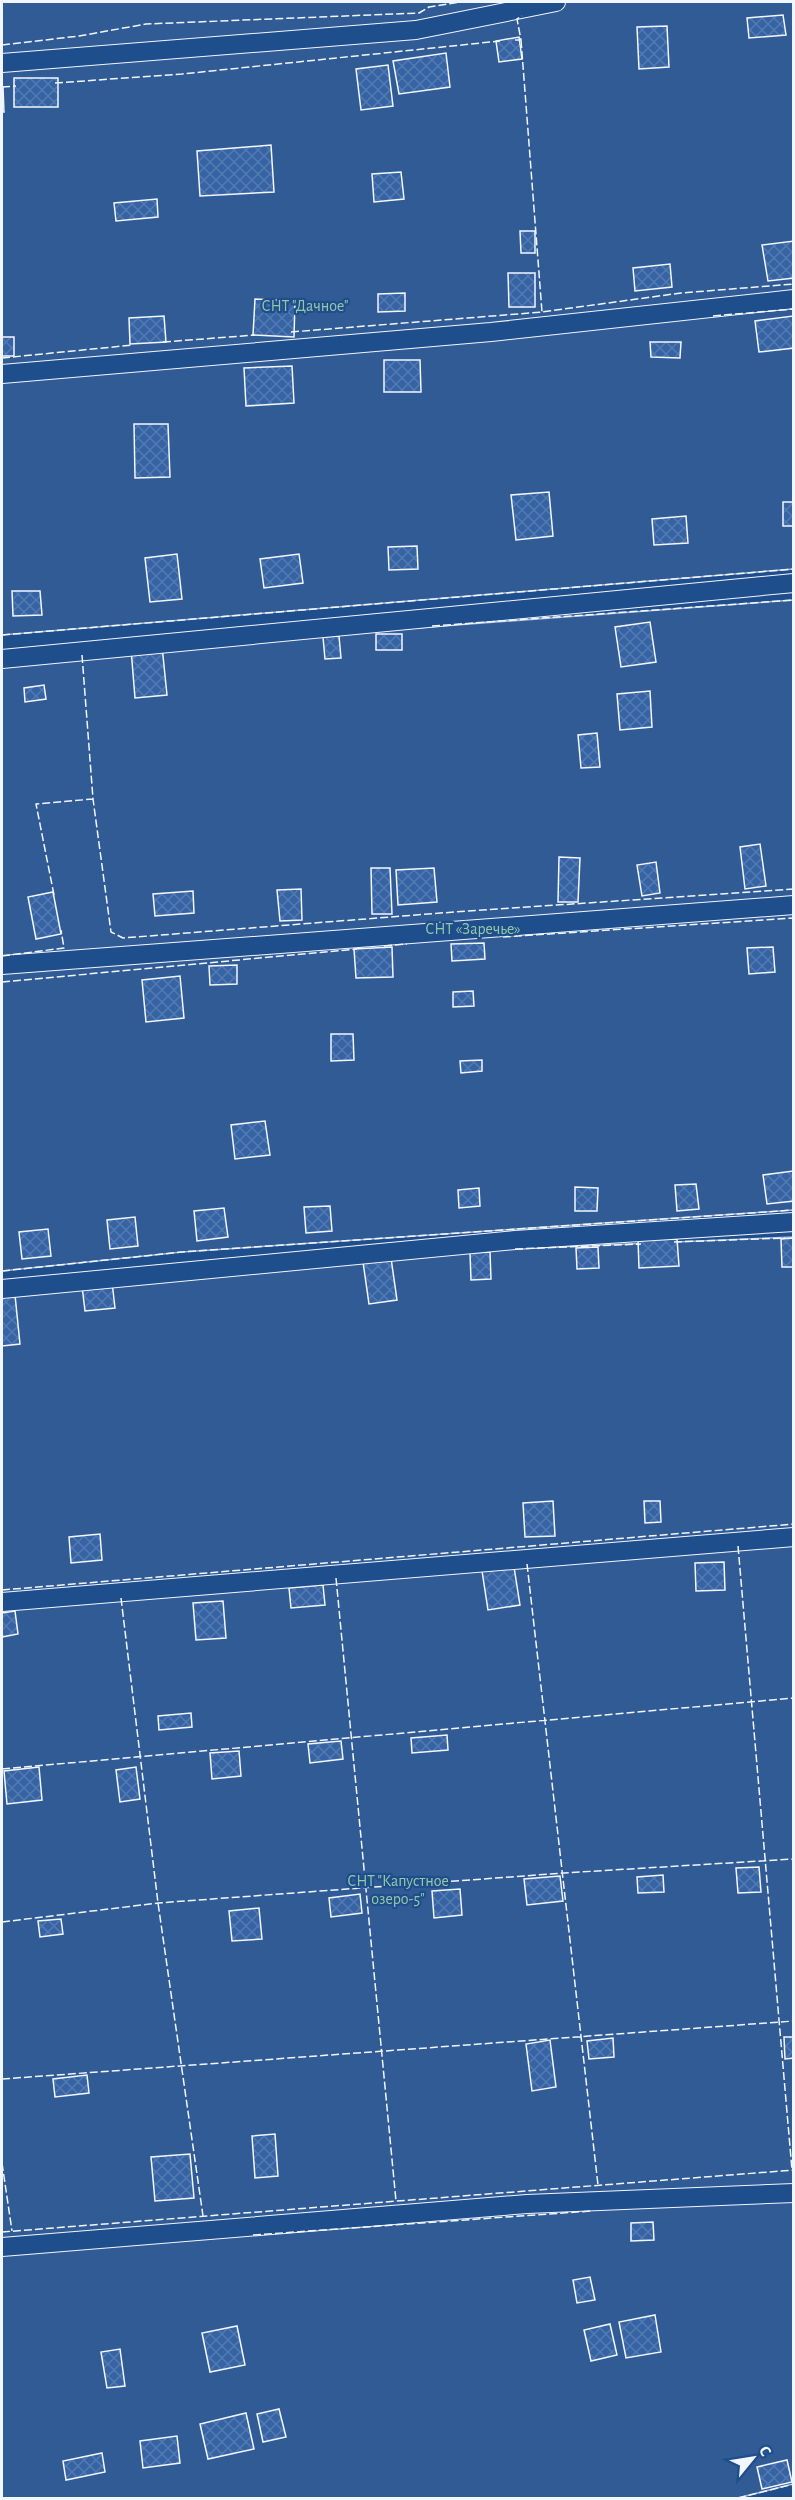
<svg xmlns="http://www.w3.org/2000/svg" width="795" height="2500" font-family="'Alegreya Sans',sans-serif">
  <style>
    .built { fill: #305b95; stroke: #a8bbd7; stroke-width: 1.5 }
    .building { fill: url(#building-cross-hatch); stroke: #f2f6ff; stroke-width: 1.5 }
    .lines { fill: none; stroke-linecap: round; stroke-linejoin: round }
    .lane-casing { stroke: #f2f6ff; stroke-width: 20 }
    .lane { stroke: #1f4e8c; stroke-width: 18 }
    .fence { stroke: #f2f6ff; stroke-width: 1.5; stroke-dasharray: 8 3; stroke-linecap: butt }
    .labels { text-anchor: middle; stroke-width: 4.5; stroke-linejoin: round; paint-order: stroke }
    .park-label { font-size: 16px; fill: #97c8a6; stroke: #1f4e8c }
  </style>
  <defs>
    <pattern id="building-cross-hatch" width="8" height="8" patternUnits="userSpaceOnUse" patternTransform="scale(1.5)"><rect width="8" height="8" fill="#3563a3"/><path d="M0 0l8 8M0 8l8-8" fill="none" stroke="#537ab1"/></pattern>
  </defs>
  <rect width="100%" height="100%" fill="#1f4e8c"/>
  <path class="built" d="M 2,2 L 793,2 L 793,569 L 2,635 Z
    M 793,600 L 793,1210 L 182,1252 L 2,1271 L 2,659 Z
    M 793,1237 L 793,2484 L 738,2498 L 2,2498 L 2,1294 L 437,1252 Z"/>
  <path class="building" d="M 783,15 L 786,35 L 749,38 L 747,18 Z
    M 667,26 L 669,67 L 639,69 L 637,27 Z
    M 519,37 L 522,59 L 499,62 L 496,41 Z
    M 446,53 L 450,87 L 399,94 L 393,61 Z
    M 388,65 L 393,106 L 361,110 L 356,69 Z
    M 14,78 L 58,78 L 58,107 L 14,107 Z
    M 2,87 L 3,87 L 4,112 L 2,112 Z
    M 271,145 L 274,192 L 200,196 L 197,151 Z
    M 401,172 L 404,199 L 374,202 L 372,174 Z
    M 157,199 L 158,217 L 116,221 L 114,203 Z
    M 520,231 L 535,231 L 535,253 L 521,253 Z
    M 794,241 L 794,278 L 768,281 L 762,245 Z
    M 670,264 L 672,287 L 635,291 L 633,268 Z
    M 508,273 L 535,273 L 535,307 L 509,307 Z
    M 405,293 L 405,311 L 378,312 L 378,294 Z
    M 255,299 L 295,301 L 294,337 L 253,335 Z
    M 164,316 L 166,342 L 130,344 L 129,318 Z
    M 793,316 L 794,348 L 759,352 L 755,321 Z
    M 2,337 L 14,337 L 14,356 L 2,356 Z
    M 650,342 L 681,342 L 680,358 L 651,357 Z
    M 384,360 L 420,360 L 421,392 L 384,392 Z
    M 292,366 L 294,403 L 246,406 L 244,368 Z
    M 134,424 L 168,424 L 170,477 L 135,478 Z
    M 549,492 L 553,536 L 516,540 L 511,495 Z
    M 783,502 L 794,502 L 794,526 L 783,526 Z
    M 686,516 L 688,543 L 654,545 L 652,519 Z
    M 417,546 L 418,569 L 389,570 L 388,547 Z
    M 177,554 L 182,599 L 150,602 L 145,558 Z
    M 299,554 L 303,583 L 264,588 L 260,559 Z
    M 12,591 L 40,591 L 42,615 L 13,616 Z
    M 650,622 L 656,662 L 621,667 L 615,627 Z
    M 376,634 L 402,634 L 402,650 L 376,650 Z
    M 339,636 L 341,658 L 325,659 L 323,637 Z
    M 162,646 L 167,695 L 135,698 L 131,649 Z
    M 44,685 L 46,699 L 25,702 L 24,688 Z
    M 650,691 L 652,727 L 620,730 L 617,694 Z
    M 597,733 L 600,767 L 581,768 L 578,735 Z
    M 760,844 L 766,886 L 745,889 L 740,847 Z
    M 559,857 L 580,858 L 578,902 L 558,902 Z
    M 656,862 L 660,893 L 642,896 L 637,865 Z
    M 371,868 L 390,868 L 392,914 L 372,914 Z
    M 434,868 L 437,902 L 398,905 L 396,870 Z
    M 301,889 L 302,920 L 280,921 L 277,890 Z
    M 193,891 L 194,913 L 155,916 L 153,894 Z
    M 53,892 L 61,934 L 36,939 L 28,897 Z
    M 484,943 L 485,959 L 452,961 L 451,944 Z
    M 392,947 L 393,977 L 356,978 L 354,949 Z
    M 773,947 L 775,972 L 749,974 L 747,948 Z
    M 237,965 L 237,984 L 210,985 L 209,966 Z
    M 180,976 L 184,1018 L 146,1022 L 142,980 Z
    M 473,991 L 474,1006 L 453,1007 L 453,992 Z
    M 331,1034 L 353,1034 L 354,1060 L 331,1061 Z
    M 482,1060 L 482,1071 L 461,1073 L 460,1061 Z
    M 265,1121 L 270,1155 L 235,1159 L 231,1125 Z
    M 793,1171 L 794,1201 L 767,1204 L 763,1175 Z
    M 696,1184 L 699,1209 L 677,1211 L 675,1185 Z
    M 575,1187 L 598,1188 L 597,1211 L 575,1211 Z
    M 479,1188 L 480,1206 L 459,1208 L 458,1190 Z
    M 330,1206 L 332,1231 L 306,1233 L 304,1207 Z
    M 224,1208 L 228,1237 L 197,1241 L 194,1211 Z
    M 135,1217 L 138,1246 L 110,1249 L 107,1220 Z
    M 48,1229 L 51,1256 L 22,1259 L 19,1232 Z
    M 794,1238 L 794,1267 L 782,1267 L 781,1239 Z
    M 677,1239 L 679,1266 L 639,1268 L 638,1240 Z
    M 598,1247 L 599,1268 L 577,1269 L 576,1248 Z
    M 490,1252 L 491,1279 L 471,1280 L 470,1253 Z
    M 391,1258 L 397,1300 L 369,1304 L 363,1262 Z
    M 112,1282 L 115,1308 L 85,1311 L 82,1286 Z
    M 15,1295 L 20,1344 L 2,1346 L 2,1296 Z
    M 553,1501 L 555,1536 L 525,1537 L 523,1503 Z
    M 644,1501 L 660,1501 L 661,1522 L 645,1523 Z
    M 100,1534 L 102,1560 L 71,1563 L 69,1537 Z
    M 724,1562 L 725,1590 L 696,1591 L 695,1563 Z
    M 514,1567 L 520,1605 L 488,1610 L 482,1571 Z
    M 323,1585 L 325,1605 L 291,1608 L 289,1588 Z
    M 223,1601 L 226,1638 L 196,1640 L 193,1603 Z
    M 15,1611 L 18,1634 L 2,1637 L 2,1613 Z
    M 191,1713 L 192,1727 L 159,1730 L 158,1716 Z
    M 447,1735 L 448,1750 L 412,1753 L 411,1738 Z
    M 341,1741 L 343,1759 L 310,1763 L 308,1744 Z
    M 239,1751 L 241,1776 L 212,1779 L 210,1753 Z
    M 39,1767 L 42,1800 L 7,1804 L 4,1771 Z
    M 136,1767 L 140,1799 L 120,1802 L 116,1770 Z
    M 759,1867 L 761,1892 L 738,1893 L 736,1868 Z
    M 663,1875 L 664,1892 L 638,1893 L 637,1877 Z
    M 560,1876 L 563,1901 L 527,1905 L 524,1879 Z
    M 460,1889 L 462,1915 L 434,1918 L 432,1891 Z
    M 360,1894 L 362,1913 L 331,1917 L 329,1898 Z
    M 259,1908 L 262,1939 L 232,1941 L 229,1911 Z
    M 61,1919 L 63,1934 L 40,1937 L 38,1921 Z
    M 784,2037 L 794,2037 L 794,2058 L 785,2059 Z
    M 613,2038 L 614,2057 L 589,2059 L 587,2041 Z
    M 550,2040 L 556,2087 L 532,2091 L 526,2044 Z
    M 87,2075 L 89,2093 L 55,2097 L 53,2079 Z
    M 275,2134 L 278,2176 L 255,2178 L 252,2136 Z
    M 190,2154 L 194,2198 L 155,2201 L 151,2157 Z
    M 653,2222 L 654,2240 L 631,2241 L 631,2223 Z
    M 590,2277 L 595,2300 L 577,2303 L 573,2280 Z
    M 655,2315 L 661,2352 L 626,2358 L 619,2322 Z
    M 610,2324 L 617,2355 L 591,2361 L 584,2330 Z
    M 237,2326 L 245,2365 L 210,2372 L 202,2333 Z
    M 120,2349 L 125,2386 L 107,2388 L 101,2352 Z
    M 279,2409 L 286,2437 L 263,2442 L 257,2414 Z
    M 246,2413 L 254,2449 L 208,2459 L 200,2424 Z
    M 177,2436 L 180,2463 L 143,2468 L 140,2441 Z
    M 102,2453 L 105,2472 L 66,2480 L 63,2461 Z
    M 787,2460 L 792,2482 L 762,2489 L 757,2467 Z"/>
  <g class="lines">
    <g class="lane-casing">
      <path id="lane" d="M 2,63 L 416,30 L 556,2
        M 2,374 L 491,332 L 794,299
        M 2,659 L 794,583
        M 2,965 L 794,905
        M 2,1289 L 515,1240 L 794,1222
        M 2,1602 L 794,1537
        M 2,2247 L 527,2204 L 794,2193"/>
    </g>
    <use href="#lane" class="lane"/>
    <path class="fence" d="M 515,40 L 521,40 L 517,19 L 522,16
      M 521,40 L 542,312
      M 2,45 L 79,36 L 146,24 L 419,13 L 429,7 L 460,2
      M 55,83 L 182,74 L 500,41
      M 2,87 L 16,86
      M 713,316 L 794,309
      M 291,332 L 542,312 L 681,293 L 794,284
      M 163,342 L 255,335
      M 2,358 L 133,345
      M 432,626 L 794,600
      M 2,635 L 794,569
      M 82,655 L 93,799 L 111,932 L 123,938 L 454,912 L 794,889
      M 54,895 L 36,804 L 93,799
      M 503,937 L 794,918
      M 384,946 L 407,944
      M 2,956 L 64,948 L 61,930
      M 2,982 L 357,949
      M 674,1242 L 785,1238
      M 515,1249 L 641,1244
      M 2,1271 L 182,1252 L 794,1210
      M 738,1546 L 792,2170
      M 527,1564 L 598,2185
      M 336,1578 L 396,2201
      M 2,1590 L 794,1524
      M 121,1598 L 158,1903 L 203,2216
      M 2,1769 L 794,1698
      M 2,1922 L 158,1903 L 564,1873 L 794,1859
      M 2,2079 L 794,2021
      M 2,2163 L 12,2231
      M 2,2232 L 794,2170
      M 253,2235 L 591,2211
      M 738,2498 L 794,2484"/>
  </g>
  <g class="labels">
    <g class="park-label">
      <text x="305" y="311">СНТ "Дачное"</text>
      <text x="473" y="934">СНТ «Заречье»</text>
      <text x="398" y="1886">СНТ "Капустное<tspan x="398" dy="18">озеро-5"</tspan></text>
    </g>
  </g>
  <rect width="795" height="2500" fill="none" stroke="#f2f6ff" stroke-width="6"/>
  <g transform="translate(753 2458) rotate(60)" stroke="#1f4e8c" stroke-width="4.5" paint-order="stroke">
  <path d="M0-4.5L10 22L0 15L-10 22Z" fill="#f2f6ff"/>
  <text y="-9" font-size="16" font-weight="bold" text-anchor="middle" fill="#f2f6ff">С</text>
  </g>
</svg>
